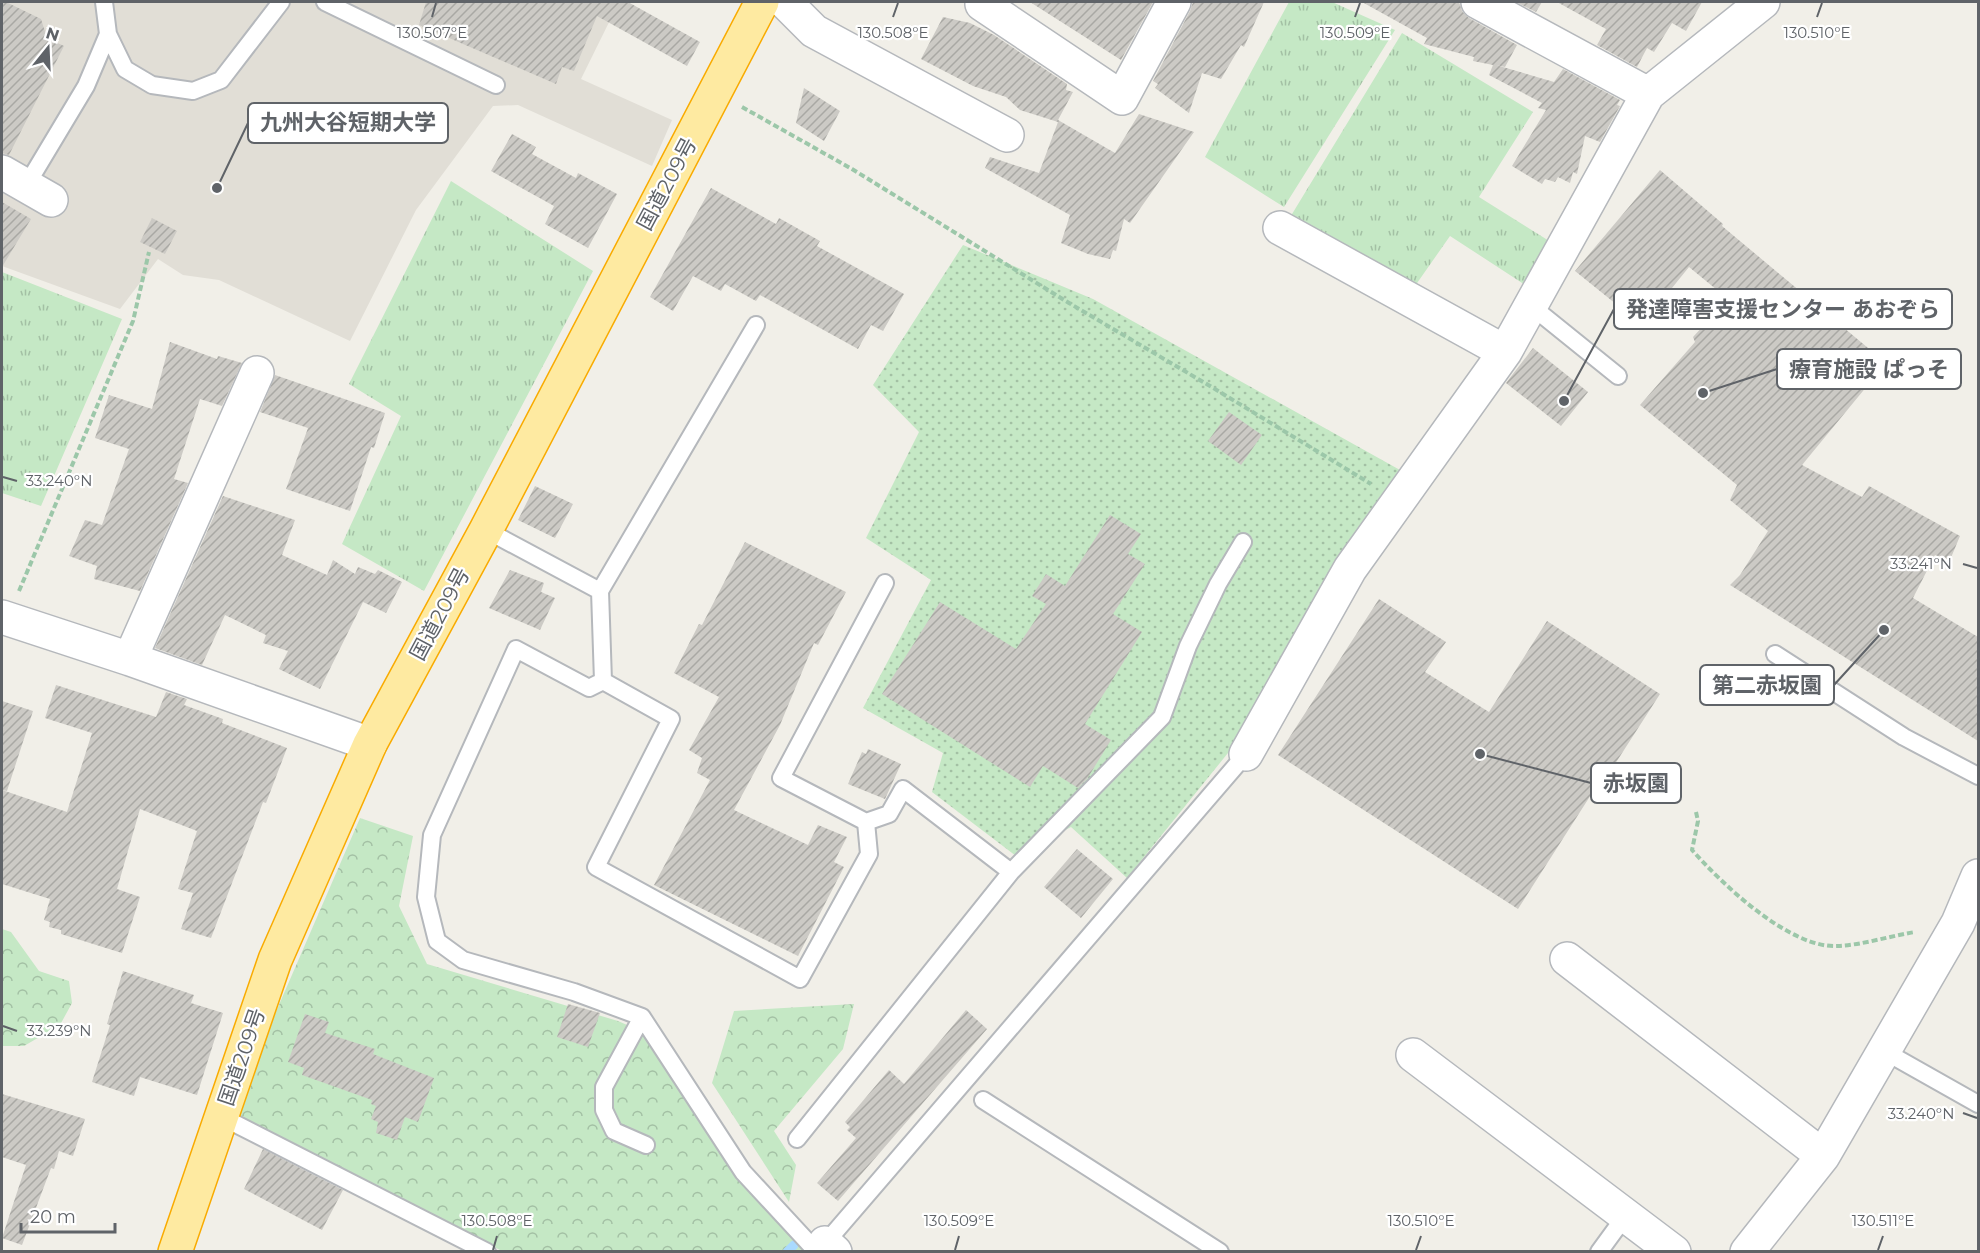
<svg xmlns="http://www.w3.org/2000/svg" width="1980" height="1253" font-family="Montserrat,'Noto Sans JP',sans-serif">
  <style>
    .education { fill: #e1ded6 }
    .grass { fill: url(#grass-tufts) }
    .forest { fill: url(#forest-crowns) }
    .park { fill: url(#park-dots) }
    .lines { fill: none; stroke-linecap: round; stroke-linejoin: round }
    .stream { stroke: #aadaff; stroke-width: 9 }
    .building { fill: url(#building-hatch) }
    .service-casing { stroke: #b5b8bc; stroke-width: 20 }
    .minor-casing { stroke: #b5b8bc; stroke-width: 36 }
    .trunk-casing { stroke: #f9ab00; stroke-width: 36 }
    .path { stroke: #9cc7a9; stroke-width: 4; stroke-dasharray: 6 3; stroke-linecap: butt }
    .service { stroke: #fff; stroke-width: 16 }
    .minor { stroke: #fff; stroke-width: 33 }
    .trunk { stroke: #feeaa1; stroke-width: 33 }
    .ticks { fill: none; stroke: #5f6368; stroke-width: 2 }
    .labels { text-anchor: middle; stroke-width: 4.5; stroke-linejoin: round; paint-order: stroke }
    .street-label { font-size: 21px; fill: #5f6368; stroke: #fff }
    .ticks-label { font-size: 15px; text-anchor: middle; fill: #5f6368; stroke: #fff; stroke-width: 4.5; stroke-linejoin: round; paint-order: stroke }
    .leader { fill: none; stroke: #5f6368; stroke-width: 2 }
    .callout-dot { fill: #5f6368; stroke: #fff; stroke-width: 2 }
    .callout { fill: #fff; stroke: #5f6368; stroke-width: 2 }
    .callout-label { font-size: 22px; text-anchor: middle; font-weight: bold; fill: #5f6368 }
  </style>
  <defs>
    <pattern id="grass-tufts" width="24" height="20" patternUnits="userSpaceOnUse" patternTransform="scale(1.5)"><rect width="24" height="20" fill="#c5e8c5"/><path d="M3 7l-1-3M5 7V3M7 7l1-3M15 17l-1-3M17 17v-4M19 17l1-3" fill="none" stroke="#a3c0a4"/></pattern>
    <pattern id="forest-crowns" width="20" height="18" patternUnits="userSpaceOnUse" patternTransform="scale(1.5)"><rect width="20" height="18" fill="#c5e8c5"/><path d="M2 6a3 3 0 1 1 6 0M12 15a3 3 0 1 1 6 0" fill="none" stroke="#a3c0a4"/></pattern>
    <pattern id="park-dots" width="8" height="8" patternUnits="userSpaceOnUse" patternTransform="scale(1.5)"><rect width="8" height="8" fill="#c5e8c5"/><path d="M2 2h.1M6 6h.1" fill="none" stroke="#a3c0a4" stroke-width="1.8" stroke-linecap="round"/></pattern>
    <pattern id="building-hatch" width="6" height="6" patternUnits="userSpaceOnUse" patternTransform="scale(1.5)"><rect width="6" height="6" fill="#cccac5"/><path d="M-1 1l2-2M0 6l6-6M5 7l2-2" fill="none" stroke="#a9a8a4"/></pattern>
  </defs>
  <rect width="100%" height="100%" fill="#f1efe8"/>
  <path class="education" d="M 2,2 L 619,2 L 581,79 L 672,120 L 652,166 L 518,105 L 493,106 L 416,210 L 350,341 L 219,280 L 183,275 L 158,259 L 120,309 L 2,266 Z"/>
  <path class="grass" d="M 1289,2 L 1332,2 L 1395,30 L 1284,207 L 1205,157 Z
    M 1402,33 L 1533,112 L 1479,197 L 1554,244 L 1530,288 L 1450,236 L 1415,286 L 1289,219 Z
    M 451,181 L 593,271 L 424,591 L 342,544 L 401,416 L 349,384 Z
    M 2,272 L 122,319 L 41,506 L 2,493 Z"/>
  <path class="forest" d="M 360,818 L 413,836 L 399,906 L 427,964 L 618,1021 L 643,1032 L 804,1251 L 502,1251 L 238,1116 L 275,1014 Z
    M 2,929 L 11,932 L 39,971 L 69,981 L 72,1003 L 60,1025 L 24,1046 L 2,1046 Z
    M 854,1004 L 843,1049 L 774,1131 L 796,1165 L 789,1202 L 712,1083 L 734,1011 Z"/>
  <path class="park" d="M 963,245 L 1093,299 L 1400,470 L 1232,748 L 1127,878 L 1071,827 L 1016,856 L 932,792 L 943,753 L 863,708 L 931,580 L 866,538 L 919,432 L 873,385 Z"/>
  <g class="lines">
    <path class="stream" d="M 787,1252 L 794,1245"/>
  </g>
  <path class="building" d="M 2,2 L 6,2 L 41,19 L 47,38 L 64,46 L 9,155 L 2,153 Z
    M 426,2 L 628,2 L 700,42 L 687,66 L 597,16 L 574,71 L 562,67 L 556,84 L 419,25 Z
    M 1030,2 L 1153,2 L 1121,60 Z
    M 1193,2 L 1264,2 L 1244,47 L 1241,45 L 1221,79 L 1202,73 L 1189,113 L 1155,88 L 1158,84 L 1153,81 L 1190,11 Z
    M 1362,2 L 1459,2 L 1462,11 L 1469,18 L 1517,45 L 1505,67 L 1496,65 L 1554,82 L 1563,69 L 1620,100 L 1617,105 L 1620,106 L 1600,142 L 1585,136 L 1577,174 L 1573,172 L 1570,183 L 1558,177 L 1555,182 L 1545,179 L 1542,184 L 1512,166 L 1546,110 L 1538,108 L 1542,103 L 1489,75 L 1493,65 L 1473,61 L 1474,57 L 1424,44 L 1427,38 Z
    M 1516,2 L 1542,2 L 1536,12 Z
    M 1557,2 L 1702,2 L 1686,31 L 1672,23 L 1654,52 L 1647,48 L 1637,67 L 1597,45 L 1606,29 Z
    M 943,17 L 970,23 L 994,35 L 1067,84 L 1066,90 L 1073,92 L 1058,120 L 1115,153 L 1139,114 L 1194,132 L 1130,223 L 1124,219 L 1116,251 L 1113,250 L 1110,259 L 1088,254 L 1061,243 L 1070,215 L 985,168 L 990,157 L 1039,173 L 1058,122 L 1020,110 L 1006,97 L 973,86 L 921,59 Z
    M 804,88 L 840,111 L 824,141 L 796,123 Z
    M 512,134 L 536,147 L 532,154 L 576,178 L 578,173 L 617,194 L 588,248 L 545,224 L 554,206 L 491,171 Z
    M 1660,170 L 1723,224 L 1722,226 L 1886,363 L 1802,465 L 1862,497 L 1869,486 L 1960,536 L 1950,560 L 1935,555 L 1913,598 L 1978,637 L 1978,741 L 1730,585 L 1740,575 L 1768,531 L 1730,500 L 1737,485 L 1640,405 L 1695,342 L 1693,337 L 1728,299 L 1689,267 L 1642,325 L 1575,271 Z
    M 711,188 L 776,224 L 779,218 L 820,241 L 817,246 L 904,294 L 883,331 L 871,325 L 858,349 L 760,295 L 756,301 L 725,284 L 721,291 L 693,276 L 673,311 L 650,297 Z
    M 2,202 L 31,219 L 2,267 Z
    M 152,218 L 177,231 L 165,254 L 140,242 Z
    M 170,342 L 217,359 L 218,356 L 242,363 L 222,406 L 200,399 L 174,479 L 188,483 L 140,591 L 94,579 L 97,566 L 69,556 L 85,520 L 102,525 L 129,449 L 95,438 L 109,395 L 152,409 Z
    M 1533,348 L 1588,392 L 1561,426 L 1506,383 Z
    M 275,375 L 385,413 L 374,448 L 371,447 L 350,511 L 286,489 L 308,428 L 260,412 Z
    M 1229,412 L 1262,435 L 1241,465 L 1208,441 Z
    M 535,486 L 573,504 L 555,538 L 518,520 Z
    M 223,496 L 295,520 L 282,555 L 327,575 L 333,560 L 355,574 L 358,567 L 375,574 L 378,570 L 402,582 L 386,613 L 363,602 L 320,689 L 279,669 L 288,651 L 263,643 L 266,635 L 225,615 L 202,665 L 155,648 Z
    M 1110,515 L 1141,534 L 1128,554 L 1145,564 L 1113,614 L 1142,632 L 1085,724 L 1111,740 L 1087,779 L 1078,788 L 1043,766 L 1030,787 L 882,694 L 940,602 L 1016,649 L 1046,604 L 1032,596 L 1046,574 L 1065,586 Z
    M 745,542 L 846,592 L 818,645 L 814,643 L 780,725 L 734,810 L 808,845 L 818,825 L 847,837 L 834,862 L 844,867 L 798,956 L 654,885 L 710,780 L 697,773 L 702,758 L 689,750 L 719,697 L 674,673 L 699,624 L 702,625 Z
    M 510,570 L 544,583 L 541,592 L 555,598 L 540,630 L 489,608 Z
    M 1379,599 L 1446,642 L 1425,672 L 1489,712 L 1547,621 L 1660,694 L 1606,778 L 1603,776 L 1518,909 L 1278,755 Z
    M 56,685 L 156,717 L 166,692 L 187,699 L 184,705 L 223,719 L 222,723 L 287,748 L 266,803 L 263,802 L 211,938 L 181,929 L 193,893 L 178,889 L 197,831 L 140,809 L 117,889 L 140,897 L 122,953 L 61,934 L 61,930 L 49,927 L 50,922 L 44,920 L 50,899 L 2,884 L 2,790 L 67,812 L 92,733 L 45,718 Z
    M 2,701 L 33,711 L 7,791 L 2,790 Z
    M 868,749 L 901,764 L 885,799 L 848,784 L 862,752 L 866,754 Z
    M 1077,849 L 1113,879 L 1081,918 L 1044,887 Z
    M 123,971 L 194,995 L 191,1003 L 223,1013 L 197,1095 L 140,1077 L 134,1096 L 92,1082 L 110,1025 L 107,1024 Z
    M 568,1004 L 600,1013 L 588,1047 L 557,1037 Z
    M 966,1010 L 987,1029 L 838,1201 L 817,1183 L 856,1138 L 847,1130 L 850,1127 L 845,1122 L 889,1070 L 904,1084 Z
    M 305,1014 L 329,1022 L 325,1033 L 375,1049 L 373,1054 L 434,1078 L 418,1122 L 405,1117 L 397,1140 L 376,1133 L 378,1122 L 371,1119 L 376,1106 L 371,1104 L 372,1100 L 302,1075 L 304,1068 L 288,1062 Z
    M 2,1094 L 85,1119 L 73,1156 L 59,1151 L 54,1169 L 51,1168 L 22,1245 L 2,1238 L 26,1165 L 2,1157 Z
    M 263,1149 L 343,1190 L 322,1230 L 244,1189 Z"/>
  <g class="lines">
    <g class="service-casing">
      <path id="service" d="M 325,2 L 496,85
        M 108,34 L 125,69 L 152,85 L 193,91 L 221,80 L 281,2
        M 26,186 L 86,86 L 108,34 L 104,2
        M 1530,305 L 1618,376
        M 486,530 L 600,591 L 756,325
        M 600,591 L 603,681 L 671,719 L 596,867 L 800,979 L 869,854 L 866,822 L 781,778 L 885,583
        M 1775,654 L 1904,737 L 1978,776
        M 603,681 L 589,688 L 516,649 L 432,835 L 426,897 L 437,941 L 463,960 L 574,992 L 642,1017 L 743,1172 L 817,1252
        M 1011,872 L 1162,717 L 1188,646 L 1218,584 L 1243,542
        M 642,1017 L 604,1087 L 604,1110 L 614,1131 L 646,1145
        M 1884,1051 L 1978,1104
        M 983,1100 L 1220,1252
        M 222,1117 L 487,1252
        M 797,1139 L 1011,872 L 903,789 L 889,814 L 866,822
        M 822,1247 L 1246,754
        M 1599,1252 L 1626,1215"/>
    </g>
    <g class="minor-casing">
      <path id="minor" d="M 785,2 L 814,31 L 1007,135
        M 983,2 L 982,4 L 1122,98 L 1174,2
        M 1478,2 L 1648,94
        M 2,172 L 51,200
        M 1280,228 L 1505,352
        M 2,617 L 130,659 L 370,744
        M 130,659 L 257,373
        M 1246,754 L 1350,569 L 1505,352 L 1648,94 L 1763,2
        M 1567,959 L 1823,1156
        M 1413,1055 L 1674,1252
        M 825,1243 L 835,1252
        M 1747,1252 L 1823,1156 L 1958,923 L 1978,876"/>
    </g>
    <g class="trunk-casing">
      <path id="trunk" d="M 175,1252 L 275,960 L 370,744 L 486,530 L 762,2"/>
    </g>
    <path class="path" d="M 742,107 L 852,169 L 1069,303 L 1210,386 L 1371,484
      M 19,591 L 133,321 L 149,252
      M 1696,812 L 1698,821 L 1692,850 C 1722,884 1790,949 1838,946 C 1862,945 1890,936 1915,932"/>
    <use href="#service" class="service"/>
    <use href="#minor" class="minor"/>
    <use href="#trunk" class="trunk"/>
  </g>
  <path class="ticks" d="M 432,17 L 436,3M 893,17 L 898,3M 1355,17 L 1360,3M 1817,17 L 1822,3M 3,477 L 17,481M 1963,564 L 1977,568M 3,1026 L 17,1031M 1963,1113 L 1977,1118M 493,1250 L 497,1236M 955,1250 L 959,1236M 1416,1250 L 1421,1236M 1878,1250 L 1883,1236"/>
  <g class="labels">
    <g class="street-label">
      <text transform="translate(667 184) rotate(-62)" y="7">国道209号</text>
      <text transform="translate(440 614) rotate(-62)" y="7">国道209号</text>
      <text transform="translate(242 1057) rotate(-71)" y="7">国道209号</text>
    </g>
  </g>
  <g class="ticks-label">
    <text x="432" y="38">130.507°E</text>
    <text x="893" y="38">130.508°E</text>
    <text x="1355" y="38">130.509°E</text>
    <text x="1817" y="38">130.510°E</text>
    <text x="59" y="486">33.240°N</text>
    <text x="1921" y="569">33.241°N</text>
    <text x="59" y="1036">33.239°N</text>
    <text x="1921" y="1119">33.240°N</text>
    <text x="497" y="1226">130.508°E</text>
    <text x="959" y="1226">130.509°E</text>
    <text x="1421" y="1226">130.510°E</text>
    <text x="1883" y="1226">130.511°E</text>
  </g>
  <path class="leader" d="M217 188L248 123M1564 401L1614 309M1703 393L1777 369M1884 630L1834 685M1480 754L1591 783"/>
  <g class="callout-dot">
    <circle cx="217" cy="188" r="6"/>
    <circle cx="1564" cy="401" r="6"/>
    <circle cx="1703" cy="393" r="6"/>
    <circle cx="1884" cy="630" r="6"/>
    <circle cx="1480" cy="754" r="6"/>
  </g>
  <g class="callout">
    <rect x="248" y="103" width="200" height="40" rx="6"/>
    <rect x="1614" y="289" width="338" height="40" rx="6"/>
    <rect x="1777" y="349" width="184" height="40" rx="6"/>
    <rect x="1700" y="665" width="134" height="40" rx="6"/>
    <rect x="1591" y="763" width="90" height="40" rx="6"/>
  </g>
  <g class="callout-label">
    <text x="348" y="130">九州大谷短期大学</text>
    <text x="1783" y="317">発達障害支援センター あおぞら</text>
    <text x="1869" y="377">療育施設 ぱっそ</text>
    <text x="1767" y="693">第二赤坂園</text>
    <text x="1636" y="791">赤坂園</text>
  </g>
  <rect width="1980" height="1253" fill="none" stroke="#5f6368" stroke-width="6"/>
  <g transform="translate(48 48) rotate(18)" stroke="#ffffff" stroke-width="4.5" paint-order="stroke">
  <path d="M0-4.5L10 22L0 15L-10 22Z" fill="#5f6368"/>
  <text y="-9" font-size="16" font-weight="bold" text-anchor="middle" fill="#5f6368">N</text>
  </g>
  <path d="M21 1223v9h94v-9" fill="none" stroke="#5f6368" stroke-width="3"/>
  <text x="30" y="1223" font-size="18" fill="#5f6368" stroke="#ffffff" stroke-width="4.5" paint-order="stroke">20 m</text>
</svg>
